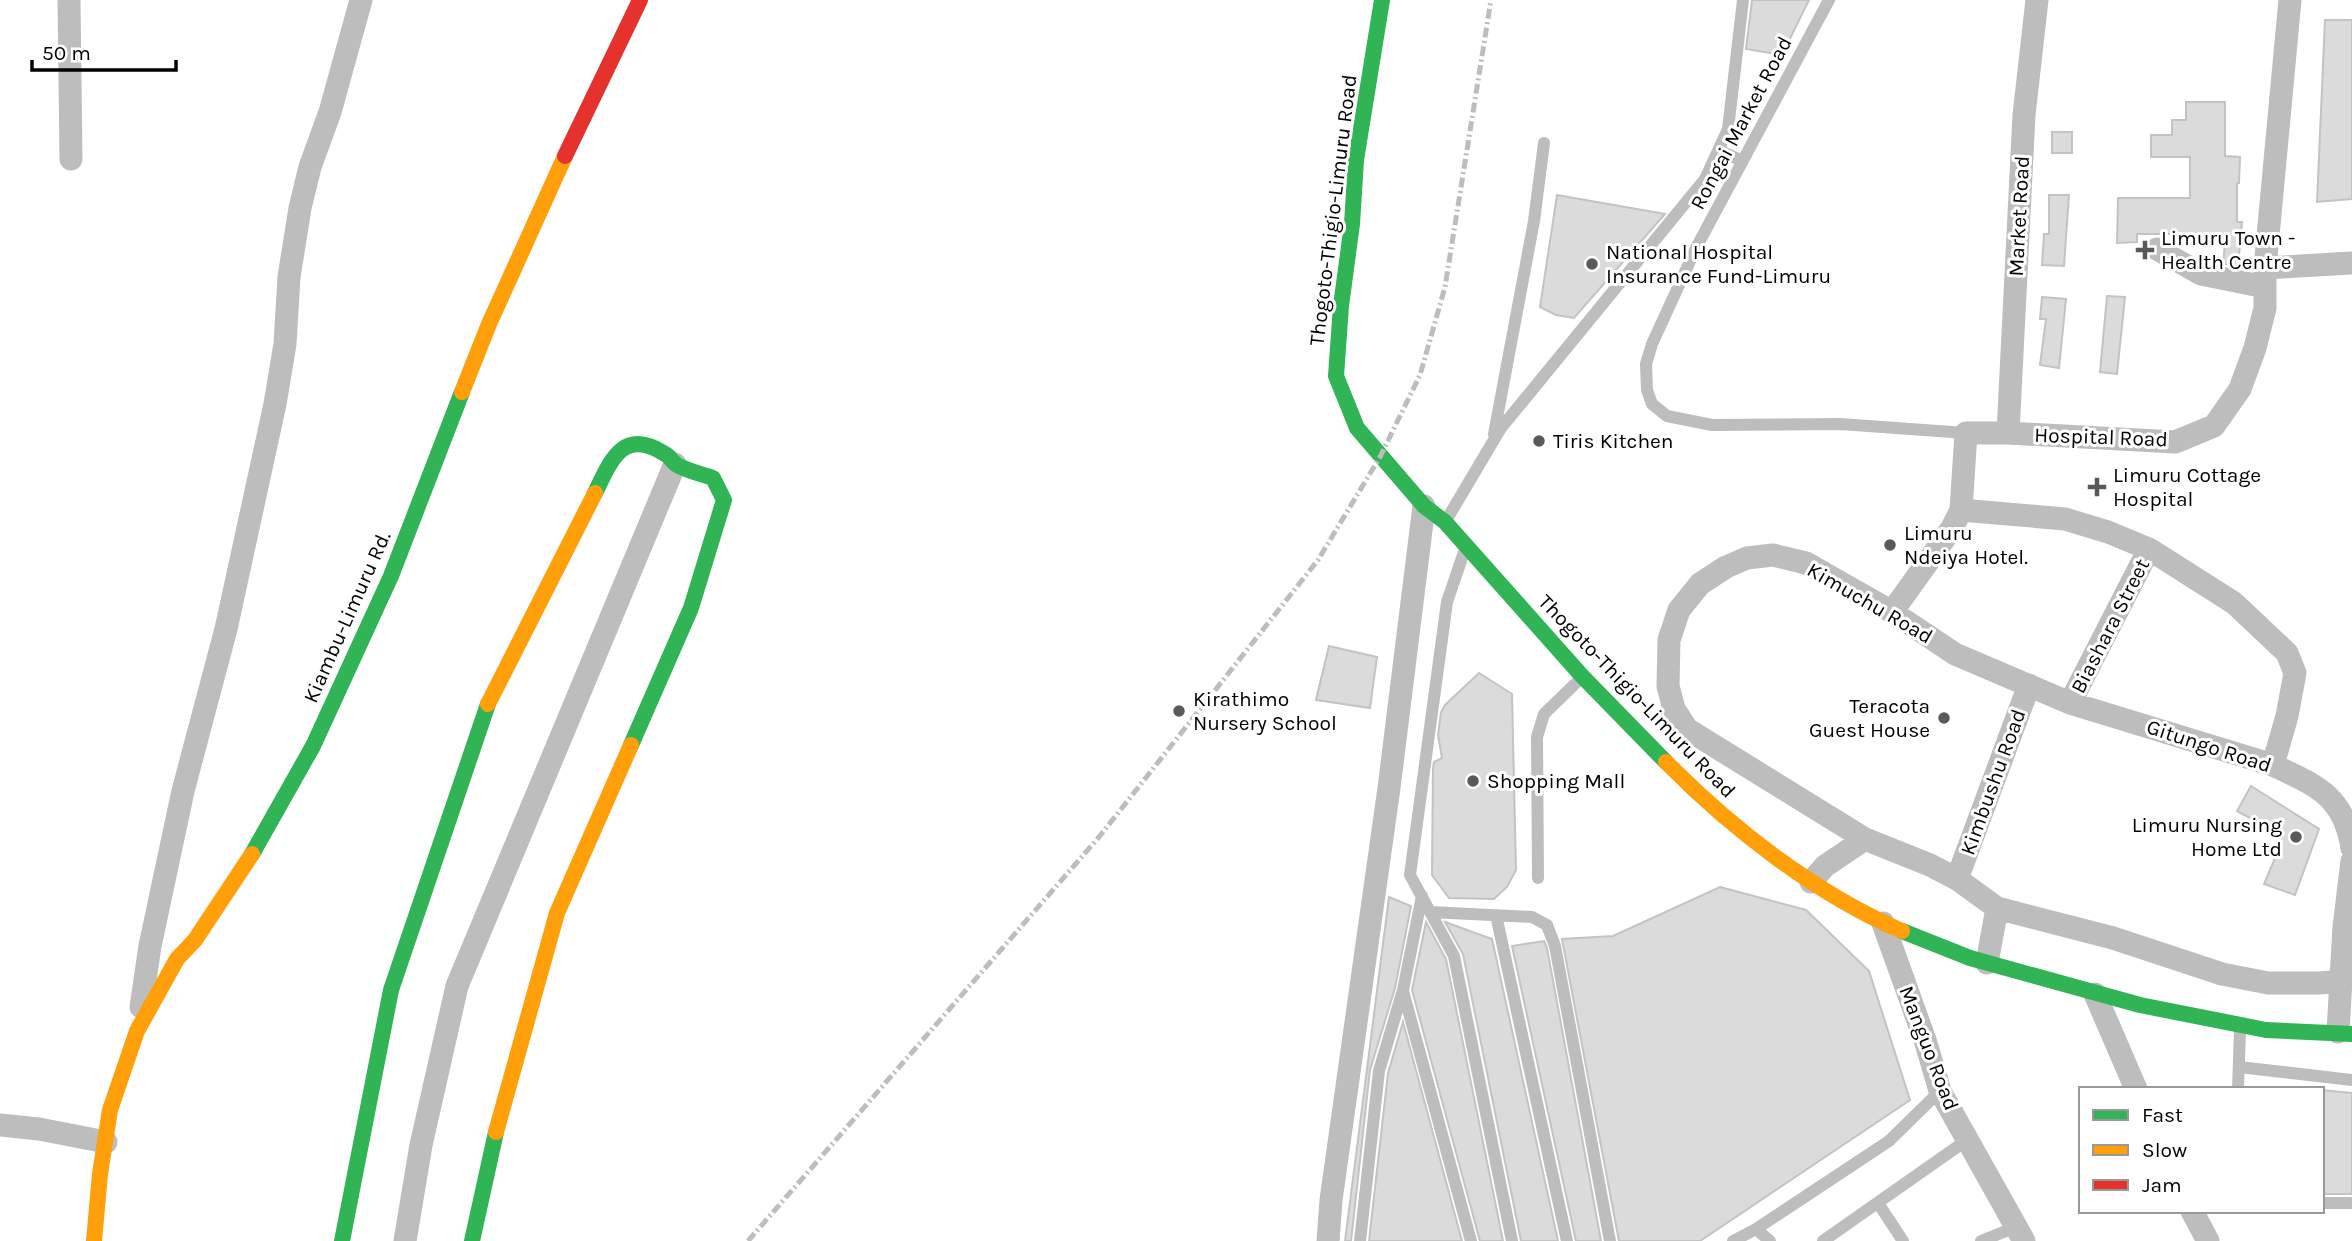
<svg xmlns="http://www.w3.org/2000/svg" width="2352" height="1241" font-family="Karla,sans-serif">
  <style>
    .building { fill: #dbdbdb; stroke: #c3c3c3; stroke-width: 2 }
    .lines { fill: none; stroke-linecap: round; stroke-linejoin: round }
    .lane { stroke: #bdbdbd; stroke-width: 12 }
    .street { stroke: #bdbdbd; stroke-width: 23 }
    .fast { stroke: #30b455; stroke-width: 16 }
    .slow { stroke: #ff9f0a; stroke-width: 16 }
    .jam { stroke: #e5322d; stroke-width: 16 }
    .rail { stroke: #bdbdbd; stroke-width: 5; stroke-dasharray: 10 3.5 2 3.5; stroke-linecap: butt }
    .poi-dot { fill: #595959; stroke: #fff; stroke-width: 2.5 }
    .labels { text-anchor: middle; stroke-width: 6; stroke-linejoin: round; paint-order: stroke }
    .street-label { font-size: 21px; fill: #000; stroke: #fff }
    .poi-label { font-size: 21px; fill: #000; stroke: #fff; text-anchor: start }
  </style>
  <rect width="100%" height="100%" fill="#fff"/>
  <path class="building" d="M 1752,0 L 1809,0 L 1782,55 L 1746,49 Z
    M 2325,20 L 2352,20 L 2352,199 L 2317,202 Z
    M 2186,102 L 2225,102 L 2225,156 L 2240,157 L 2239,183 L 2237,183 L 2237,222 L 2242,222 L 2238,266 L 2223,264 L 2225,243 L 2190,243 L 2190,234 L 2137,234 L 2137,242 L 2117,243 L 2118,198 L 2190,198 L 2190,157 L 2151,157 L 2151,135 L 2172,135 L 2172,120 L 2186,120 Z
    M 2052,132 L 2072,132 L 2072,153 L 2052,153 Z
    M 1557,195 L 1665,214 L 1574,318 L 1556,315 L 1540,307 Z
    M 2049,195 L 2069,195 L 2064,266 L 2042,265 L 2044,234 L 2049,234 Z
    M 2107,296 L 2125,297 L 2117,374 L 2100,372 Z
    M 2042,297 L 2066,299 L 2059,368 L 2040,365 L 2046,319 L 2040,319 Z
    M 1329,646 L 1377,657 L 1370,708 L 1316,700 Z
    M 1479,673 L 1512,694 L 1516,870 L 1507,887 L 1494,899 L 1449,898 L 1432,875 L 1433,768 L 1434,762 L 1442,758 L 1438,735 L 1441,712 L 1445,705 Z
    M 2251,786 L 2319,829 L 2295,895 L 2264,884 L 2281,844 L 2272,830 L 2237,811 Z
    M 1720,887 L 1806,910 L 1869,971 L 1910,1100 L 1700,1241 L 1619,1241 L 1562,939 L 1613,936 Z
    M 1389,897 L 1411,906 L 1395,988 L 1370,1070 L 1351,1241 L 1345,1241 Z
    M 1426,922 L 1446,959 L 1503,1241 L 1480,1241 L 1412,990 Z
    M 1445,922 L 1492,939 L 1558,1241 L 1521,1241 L 1463,954 Z
    M 1544,941 L 1547,948 L 1601,1241 L 1576,1241 L 1512,946 Z
    M 1403,1022 L 1462,1241 L 1369,1241 L 1388,1073 Z
    M 2322,1090 L 2352,1093 L 2352,1194 L 2322,1194 Z"/>
  <g class="lines">
    <path class="lane" d="M 1829,0 L 1696,248 L 1652,344 L 1646,364 L 1647,390 L 1652,404 L 1667,416 L 1712,425 L 1840,424 L 1966,433
      M 1719,150 L 1742,161
      M 1494,434 L 1534,221 L 1544,143
      M 1447,519 L 1501,428 L 1705,179 L 1728,129 L 1743,0
      M 1464,552 L 1447,602 L 1410,875 L 1454,956 L 1512,1241
      M 1538,878 L 1537,737 L 1544,714 L 1580,679
      M 1430,912 L 1532,917 L 1547,925 L 1555,946 L 1610,1241
      M 1496,915 L 1567,1241
      M 1403,991 L 1471,1241
      M 2239,1067 L 2352,1080
      M 2238,1089 L 2240,1030
      M 1878,1203 L 1903,1241
      M 2322,1203 L 2352,1203
      M 1756,1229 L 1770,1241
      M 1360,1241 L 1379,1071 L 1403,990 L 1422,896
      M 1733,1241 L 1756,1229 L 1889,1141 L 1940,1091
      M 1823,1241 L 1967,1140
      M 1981,1241 L 2016,1227"/>
    <path class="street" d="M 69,0 L 71,159
      M 2157,249 L 2201,274 L 2265,287
      M 2265,268 L 2352,263
      M 2008,433 L 2024,115 L 2037,0
      M 1961,510 L 2065,519 L 2108,532 L 2149,549 L 2234,603 L 2287,653 L 2295,673 L 2287,716 L 2273,765
      M 1892,612 L 1952,528 L 1961,510 L 1966,433 L 2008,433 L 2175,442 L 2214,426 L 2240,389 L 2255,348 L 2265,308 L 2265,268 L 2290,0
      M 2070,703 L 2149,549
      M 1957,879 L 2029,685
      M 1811,882 L 1825,866 L 1865,839
      M 1883,923 L 1926,1043 L 1940,1091 L 2024,1241
      M 1987,963 L 1997,908
      M 2342,981 L 2320,983 L 2268,983 L 2222,974 L 2113,938 L 1997,908 L 1957,879 L 1930,865 L 1865,839 L 1687,729 L 1674,709 L 1668,686 L 1669,640 L 1679,610 L 1700,584 L 1726,567 L 1747,558 L 1773,555 L 1806,563 L 1892,612 L 1955,654 L 2070,703 L 2273,765 C 2317,786 2344,796 2352,848
      M 2095,994 L 2136,1089
      M 141,1007 L 150,946 L 183,791 L 226,629 L 275,404 L 285,344 L 289,277 L 300,208 L 310,167 L 330,112 L 361,0
      M 2338,1032 L 2344,927 L 2352,861
      M 0,1125 L 39,1129 L 106,1142
      M 2192,1211 L 2208,1241
      M 405,1241 L 421,1145 L 457,986 L 675,464
      M 1328,1241 L 1331,1200 L 1389,788 L 1424,506"/>
    <path class="fast" d="M 1382,0 L 1356,160 L 1352,224 L 1341,306 L 1336,376 L 1357,428 L 1424,506 L 1445,522 L 1582,676 L 1666,762
      M 595,493 C 611,460 623,427 665,454 C 670,456 672,462 677,465 C 688,471 701,474 713,478 L 724,500 L 691,608 L 631,745
      M 252,854 L 313,746 L 391,576 L 462,392
      M 1902,931 L 1970,958 L 2140,1005 L 2266,1030 L 2352,1034
      M 342,1241 L 391,990 L 488,704
      M 472,1241 L 496,1132"/>
    <path class="slow" d="M 462,392 L 489,324 L 565,156
      M 488,704 L 595,493
      M 1666,762 C 1732,829 1816,894 1902,931
      M 496,1132 L 557,913 L 631,745
      M 94,1241 L 100,1174 L 110,1110 L 137,1031 L 177,959 L 195,940 L 252,854"/>
    <path class="jam" d="M 565,156 L 640,0"/>
    <path class="rail" d="M 748,1241 L 1099,837 L 1318,560 L 1380,457 L 1420,375 L 1445,287 L 1491,0"/>
  </g>
  <g class="poi-dot">
    <path d="M2141.5 239.5h7v7h7v7h-7v7h-7v-7h-7v-7h7z"/>
    <circle cx="1592" cy="264" r="7"/>
    <circle cx="1539" cy="441" r="7"/>
    <path d="M2093.5 476.5h7v7h7v7h-7v7h-7v-7h-7v-7h7z"/>
    <circle cx="1890" cy="545" r="7"/>
    <circle cx="1179" cy="711" r="7"/>
    <circle cx="1944" cy="718" r="7"/>
    <circle cx="1473" cy="781" r="7"/>
    <circle cx="2296" cy="837" r="7"/>
  </g>
  <g class="labels">
    <g class="street-label">
      <text transform="translate(1741 123) rotate(-62)" y="7">Rongai Market Road</text>
      <text transform="translate(1333 210) rotate(-83)" y="7">Thogoto-Thigio-Limuru Road</text>
      <text transform="translate(2019 216) rotate(-87)" y="7">Market Road</text>
      <text transform="translate(2101 437) rotate(2)" y="7">Hospital Road</text>
      <text transform="translate(1870 603) rotate(30)" y="7">Kimuchu Road</text>
      <text transform="translate(347 617) rotate(-66)" y="7">Kiambu-Limuru Rd.</text>
      <text transform="translate(2110 626) rotate(-63)" y="7">Biashara Street</text>
      <text transform="translate(1637 696) rotate(46)" y="7">Thogoto-Thigio-Limuru Road</text>
      <text transform="translate(2209 746) rotate(18)" y="7">Gitungo Road</text>
      <text transform="translate(1993 782) rotate(-70)" y="7">Kimbushu Road</text>
      <text transform="translate(1929 1048) rotate(69)" y="7">Manguo Road</text>
    </g>
    <g class="poi-label">
      <text x="2161" y="245">Limuru Town -<tspan x="2161" dy="24">Health Centre</tspan></text>
      <text x="1606" y="259">National Hospital<tspan x="1606" dy="24">Insurance Fund-Limuru</tspan></text>
      <text x="1553" y="448">Tiris Kitchen</text>
      <text x="2113" y="482">Limuru Cottage<tspan x="2113" dy="24">Hospital</tspan></text>
      <text x="1904" y="540">Limuru<tspan x="1904" dy="24">Ndeiya Hotel.</tspan></text>
      <text x="1193" y="706">Kirathimo<tspan x="1193" dy="24">Nursery School</tspan></text>
      <text x="1930" y="713" text-anchor="end">Teracota<tspan x="1930" dy="24">Guest House</tspan></text>
      <text x="1487" y="788">Shopping Mall</text>
      <text x="2282" y="832" text-anchor="end">Limuru Nursing<tspan x="2282" dy="24">Home Ltd</tspan></text>
    </g>
  </g>
  <rect x="2079" y="1087" width="245" height="126" fill="#ffffff" stroke="#999999" stroke-width="2"/>
  <rect x="2093" y="1110" width="35" height="10" fill="#30b455" stroke="#999999" stroke-width="2"/>
  <text x="2142" y="1122" font-size="21" fill="#000000">Fast</text>
  <rect x="2093" y="1145" width="35" height="10" fill="#ff9f0a" stroke="#999999" stroke-width="2"/>
  <text x="2142" y="1157" font-size="21" fill="#000000">Slow</text>
  <rect x="2093" y="1180" width="35" height="10" fill="#e5322d" stroke="#999999" stroke-width="2"/>
  <text x="2142" y="1192" font-size="21" fill="#000000">Jam</text>
  <path d="M32 60v10h144v-10" fill="none" stroke="#000000" stroke-width="3.5"/>
  <text x="42" y="60" font-size="21" fill="#000000" stroke="#ffffff" stroke-width="5" paint-order="stroke">50 m</text>
</svg>
